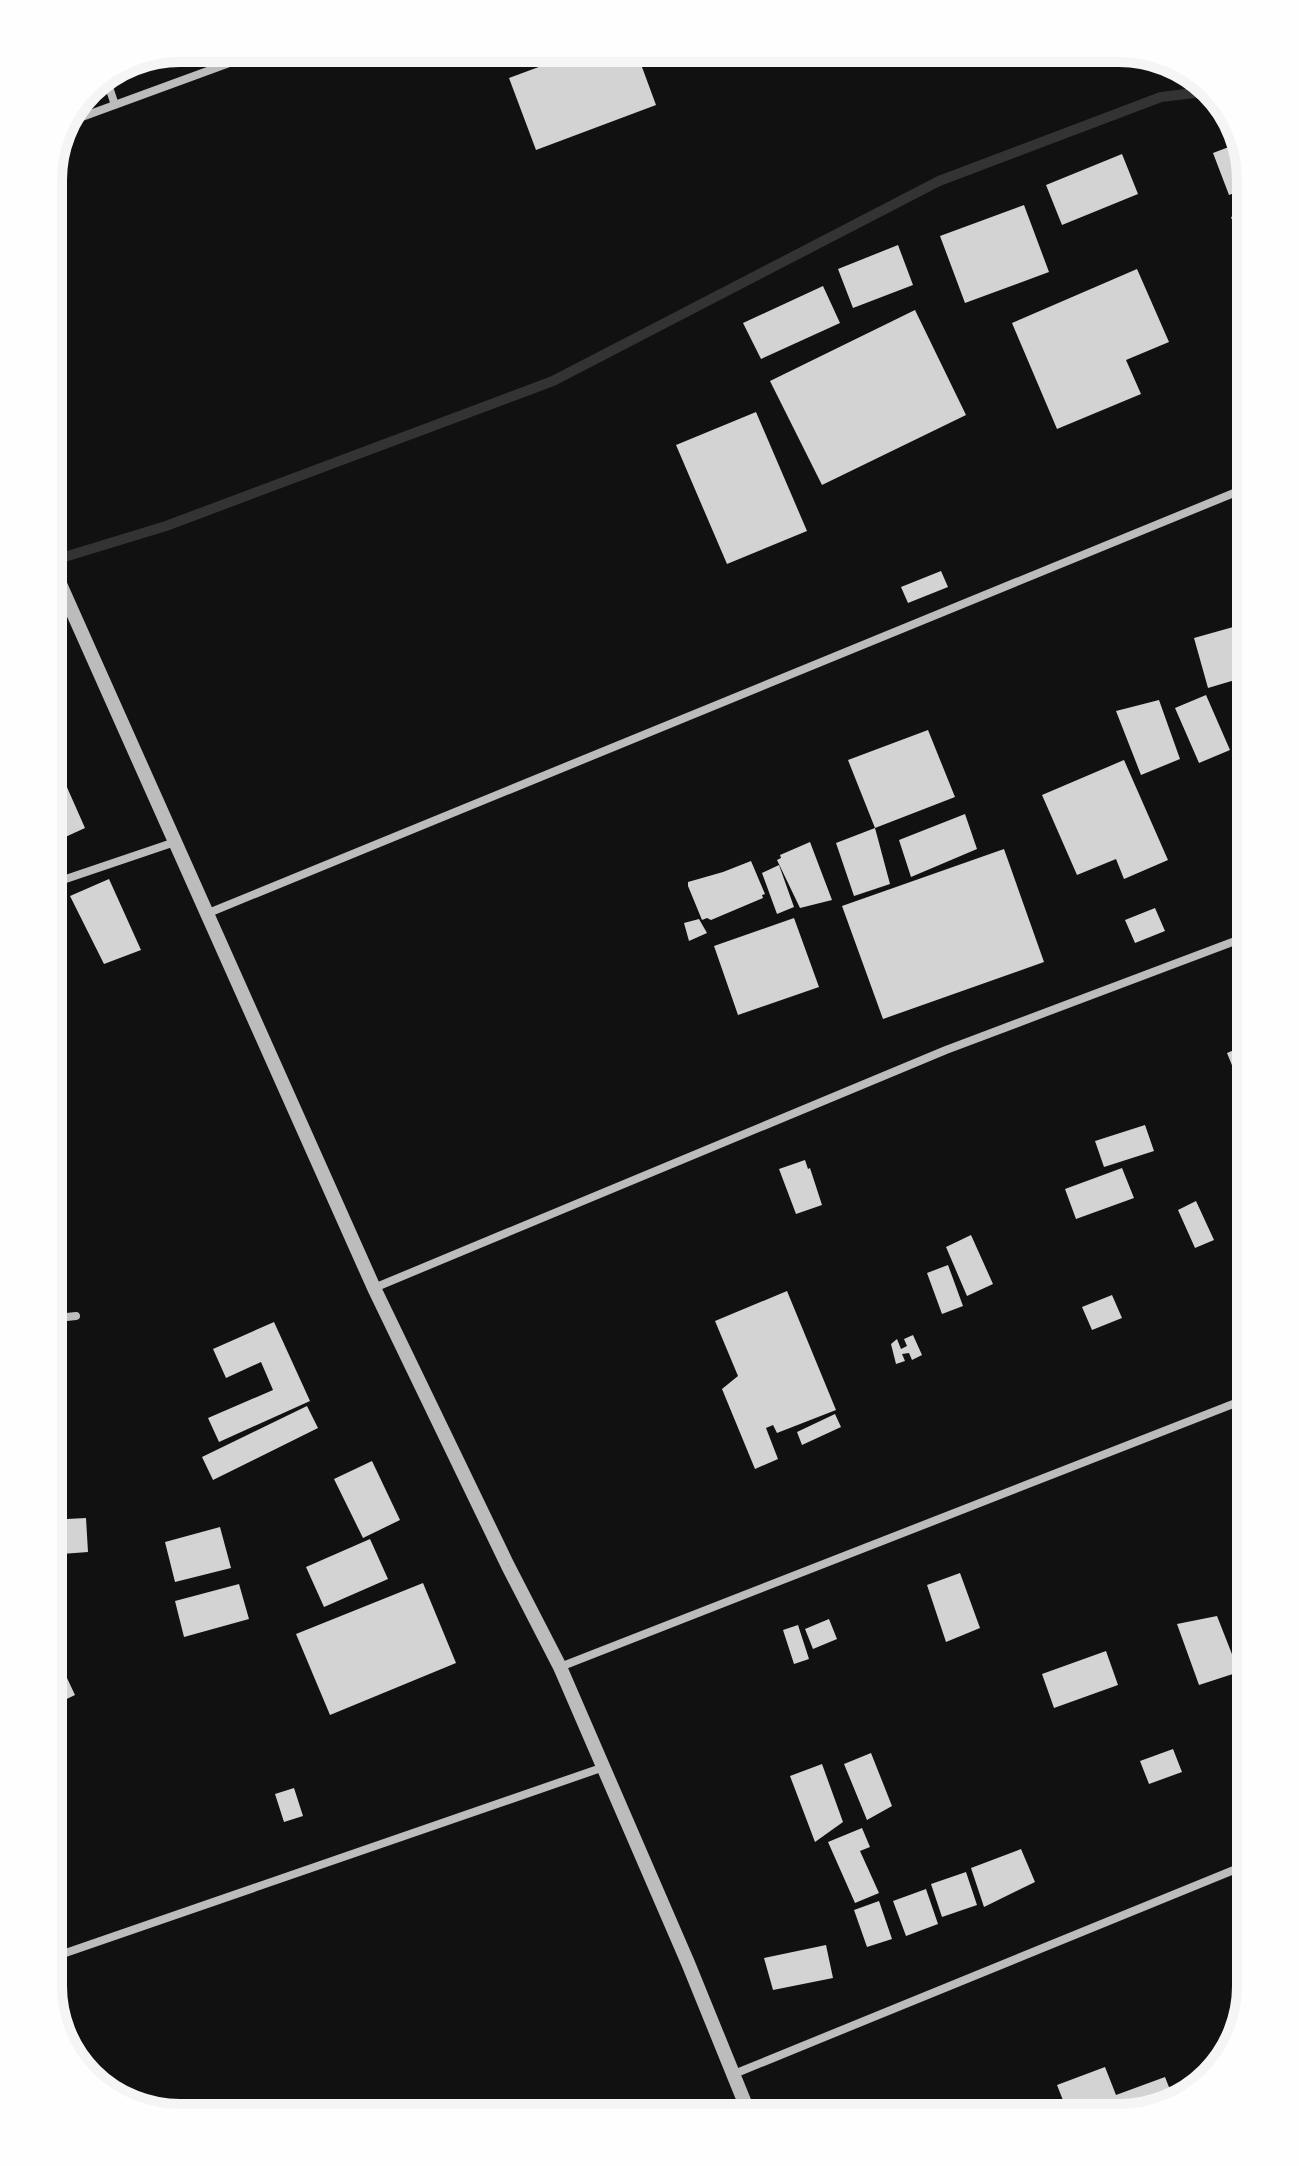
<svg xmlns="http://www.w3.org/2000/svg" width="1299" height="2166" font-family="'Golos Text',sans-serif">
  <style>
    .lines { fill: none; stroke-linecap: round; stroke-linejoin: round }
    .stream { stroke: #333; stroke-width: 10 }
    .building { fill: #d3d3d3 }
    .minor { stroke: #bcbcbc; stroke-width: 8 }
    .tertiary { stroke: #bcbcbc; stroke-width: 14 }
    .rim { fill: none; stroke: #f5f5f5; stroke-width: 10 }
  </style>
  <rect width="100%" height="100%" fill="#111"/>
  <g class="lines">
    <path class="stream" d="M 48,562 L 166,526 L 553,381 L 939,181 L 1161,97 L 1211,91"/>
  </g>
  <path class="building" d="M 590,48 L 635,48 L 656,105 L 536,150 L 509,78 Z
    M 1242,142 L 1251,187 L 1229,195 L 1213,153 Z
    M 1122,154 L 1138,194 L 1062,225 L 1046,185 Z
    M 1024,205 L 1049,272 L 965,303 L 940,236 Z
    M 1251,210 L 1251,275 L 1231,217 Z
    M 898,245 L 913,285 L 853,308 L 838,269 Z
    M 1137,269 L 1169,342 L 1126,360 L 1141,394 L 1057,429 L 1012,323 Z
    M 823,286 L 840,323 L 761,359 L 743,323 Z
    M 915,310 L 966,415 L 822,485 L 770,381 Z
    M 756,412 L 807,531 L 727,564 L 676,445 Z
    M 941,571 L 948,587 L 908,603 L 901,587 Z
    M 1251,622 L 1251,691 L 1248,692 L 1245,677 L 1208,688 L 1194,638 Z
    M 1206,695 L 1230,750 L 1199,763 L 1175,708 Z
    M 1159,700 L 1180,759 L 1141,775 L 1116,711 Z
    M 928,730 L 955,797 L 875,828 L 848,760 Z
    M 1124,760 L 1168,860 L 1124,879 L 1116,859 L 1077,875 L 1042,795 Z
    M 66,785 L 85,828 L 50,844 L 48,793 Z
    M 965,814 L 977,849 L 911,877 L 899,840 Z
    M 875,828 L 890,884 L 854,896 L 836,843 Z
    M 810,842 L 832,900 L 800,908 L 777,860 L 781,858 L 780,855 Z
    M 1004,849 L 1044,962 L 883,1019 L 842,906 Z
    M 751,861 L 765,894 L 762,895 L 763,898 L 711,920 L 707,918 L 702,920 L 688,886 L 688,882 L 723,872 Z
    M 779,865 L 794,907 L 777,914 L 762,873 Z
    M 109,879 L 141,950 L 104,964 L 70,896 Z
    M 1155,908 L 1165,931 L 1135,943 L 1125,920 Z
    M 794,918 L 819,987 L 738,1015 L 714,946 Z
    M 699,919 L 707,933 L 689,941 L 684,923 Z
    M 1251,1043 L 1251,1069 L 1236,1075 L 1227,1053 Z
    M 1145,1125 L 1154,1151 L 1104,1167 L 1095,1141 Z
    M 805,1160 L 808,1169 L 810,1168 L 822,1205 L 796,1214 L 779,1169 Z
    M 1122,1168 L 1134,1198 L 1076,1219 L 1065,1189 Z
    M 1196,1201 L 1214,1240 L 1195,1248 L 1178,1210 Z
    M 971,1235 L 993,1284 L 967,1296 L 946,1247 Z
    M 948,1265 L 963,1306 L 942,1314 L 927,1273 Z
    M 787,1291 L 836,1410 L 777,1433 L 773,1425 L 766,1428 L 778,1459 L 755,1469 L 722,1389 L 738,1376 L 715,1321 Z
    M 1112,1295 L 1122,1318 L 1092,1330 L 1082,1307 Z
    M 274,1322 L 310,1401 L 219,1442 L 208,1418 L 273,1390 L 261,1362 L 226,1378 L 213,1349 Z
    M 913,1335 L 922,1355 L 912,1360 L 909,1353 L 902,1354 L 905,1361 L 896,1364 L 891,1344 L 897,1339 L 901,1349 L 907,1346 L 904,1339 Z
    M 307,1406 L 318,1428 L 213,1480 L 202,1457 Z
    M 835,1414 L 841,1427 L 802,1445 L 797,1432 Z
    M 372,1461 L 400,1520 L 363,1538 L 334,1479 Z
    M 86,1518 L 88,1552 L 48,1555 L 48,1520 Z
    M 220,1527 L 231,1568 L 175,1582 L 165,1542 Z
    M 370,1539 L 388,1579 L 324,1607 L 306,1567 Z
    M 960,1573 L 980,1628 L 946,1642 L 927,1585 Z
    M 423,1583 L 456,1663 L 330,1715 L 296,1634 Z
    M 239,1584 L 249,1619 L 184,1637 L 175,1601 Z
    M 1217,1616 L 1239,1672 L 1199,1685 L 1177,1624 Z
    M 829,1619 L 837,1639 L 813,1649 L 805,1629 Z
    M 798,1625 L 809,1659 L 794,1664 L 783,1630 Z
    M 1106,1651 L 1118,1685 L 1054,1708 L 1042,1674 Z
    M 59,1661 L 75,1695 L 48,1708 L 48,1666 Z
    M 1251,1729 L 1251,1778 L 1234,1735 Z
    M 1173,1749 L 1182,1772 L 1149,1784 L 1140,1761 Z
    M 871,1753 L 892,1806 L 867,1820 L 844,1764 Z
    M 822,1764 L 843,1822 L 815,1842 L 790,1776 Z
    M 294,1788 L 303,1816 L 284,1822 L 275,1794 Z
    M 862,1828 L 870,1847 L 860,1851 L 879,1893 L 855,1903 L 828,1842 Z
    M 1021,1849 L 1035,1882 L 984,1907 L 971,1868 Z
    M 966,1872 L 977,1905 L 942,1917 L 931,1884 Z
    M 926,1889 L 938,1924 L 906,1936 L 893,1901 Z
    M 879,1901 L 892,1939 L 867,1947 L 854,1910 Z
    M 826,1945 L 833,1978 L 773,1990 L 764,1958 Z
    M 1251,1966 L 1251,1987 L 1246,2004 L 1236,1970 Z
    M 1105,2067 L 1116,2095 L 1165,2077 L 1176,2105 L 1119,2118 L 1070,2118 L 1057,2085 Z"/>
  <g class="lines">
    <path class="minor" d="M 106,78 L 115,105
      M 71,121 L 270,48
      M 48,885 L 175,842
      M 206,914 L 1251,486
      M 374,1288 L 946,1050 L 1251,935
      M 48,1319 L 76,1316
      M 560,1667 L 1251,1397
      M 48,1959 L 604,1767
      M 734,2074 L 1251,1863"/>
    <path class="tertiary" d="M 48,557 L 374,1288 L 508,1566 L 560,1667 L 688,1963 L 751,2118"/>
  </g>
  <path d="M0 0H1299V2166H0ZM180 62H1119A118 118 0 0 1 1237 180V1986A118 118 0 0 1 1119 2104H180A118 118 0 0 1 62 1986V180A118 118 0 0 1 180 62Z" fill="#fefefe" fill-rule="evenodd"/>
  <path class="rim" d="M180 62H1119A118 118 0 0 1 1237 180V1986A118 118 0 0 1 1119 2104H180A118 118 0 0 1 62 1986V180A118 118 0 0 1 180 62Z"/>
</svg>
